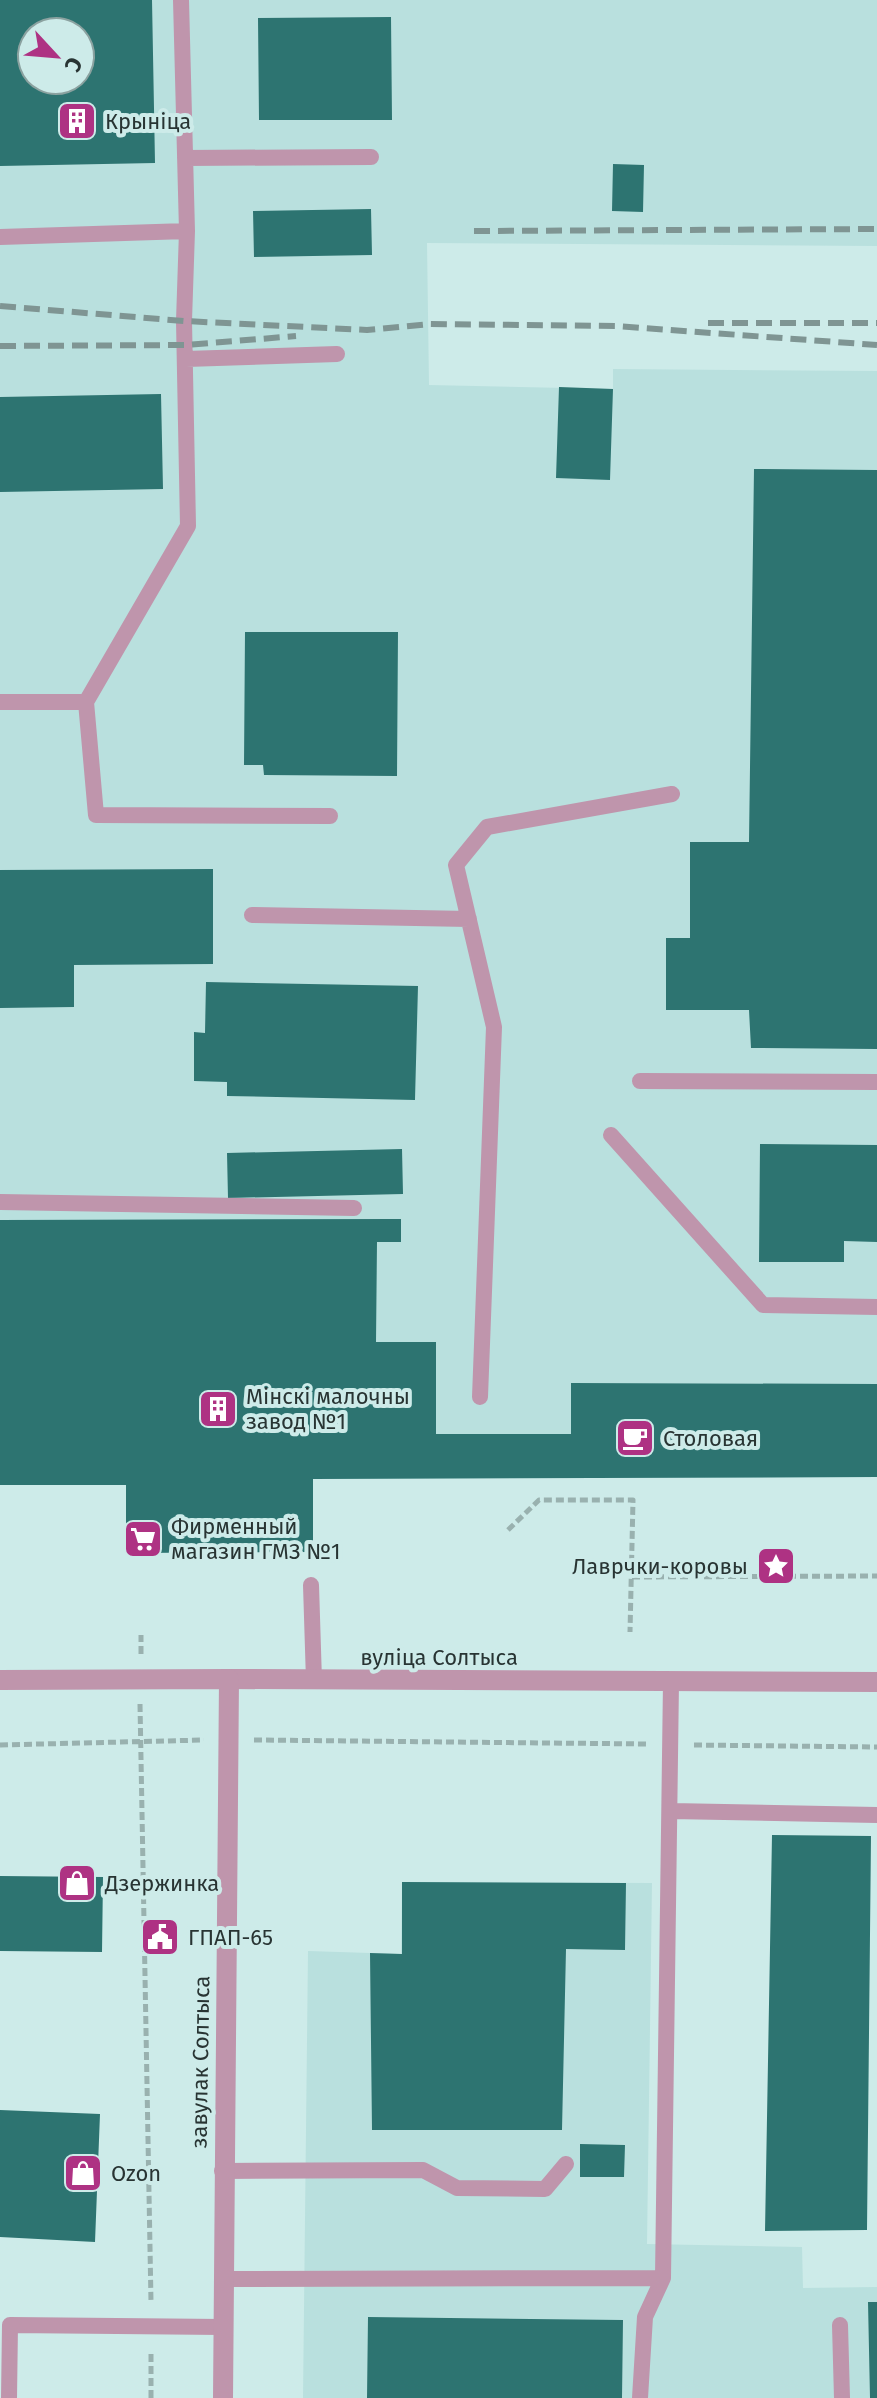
<svg xmlns="http://www.w3.org/2000/svg" width="877" height="2398" font-family="'Fira Sans',sans-serif">
  <style>
    .built { fill: #b9e0de; fill-rule: evenodd }
    .building { fill: #2d7471; fill-rule: evenodd }
    .lines { fill: none; stroke-linecap: round; stroke-linejoin: round }
    .path { stroke: #99b1af; stroke-width: 5; stroke-dasharray: 8 4; stroke-linecap: butt }
    .service { stroke: #bf95ac; stroke-width: 16 }
    .minor { stroke: #bf95ac; stroke-width: 20 }
    .tertiary { stroke: #bf95ac; stroke-width: 20 }
    .rail { stroke: #7f9593; stroke-width: 6; stroke-dasharray: 16 8; stroke-linecap: butt }
    .labels { text-anchor: middle; stroke-width: 8; stroke-linejoin: round; paint-order: stroke }
    .poi-label { font-size: 22px; fill: #283433; stroke: #cdebe9; text-anchor: start }
    .street-label { font-size: 22px; fill: #283433; stroke: #cdebe9 }
  </style>
  <rect width="100%" height="100%" fill="#cdebe9"/>
  <path class="built" d="M 0,0 L 877,0 L 877,246 L 427,243 L 429,385 L 613,389 L 613,369 L 877,371 L 877,1477 L 313,1479 L 313,1552 L 126,1553 L 126,1485 L 0,1485 ZM 32,32 L 80,32 L 80,80 L 32,80 Z
    M 402,1882 L 652,1883 L 647,2244 L 802,2247 L 803,2288 L 877,2287 L 877,2398 L 303,2398 L 308,1951 L 401,1954 Z"/>
  <path class="building" d="M 0,0 L 152,0 L 155,163 L 0,166 ZM 32,32 L 80,32 L 80,80 L 32,80 Z
    M 391,17 L 392,120 L 259,120 L 258,18 Z
    M 613,164 L 644,165 L 643,212 L 612,211 Z
    M 371,209 L 372,255 L 254,257 L 253,211 Z
    M 559,387 L 613,389 L 610,480 L 556,478 Z
    M 161,394 L 163,489 L 0,492 L 0,397 Z
    M 754,469 L 877,470 L 877,1049 L 751,1048 L 749,1010 L 666,1010 L 666,938 L 690,938 L 690,842 L 749,842 Z
    M 245,632 L 398,632 L 397,776 L 264,775 L 263,765 L 244,765 Z
    M 213,869 L 213,964 L 74,965 L 74,1007 L 0,1008 L 0,870 Z
    M 206,982 L 418,986 L 415,1100 L 227,1096 L 227,1082 L 194,1081 L 194,1032 L 205,1033 Z
    M 760,1144 L 877,1145 L 877,1242 L 844,1241 L 844,1262 L 759,1262 Z
    M 402,1149 L 403,1194 L 228,1198 L 227,1153 Z
    M 401,1219 L 401,1242 L 377,1242 L 376,1342 L 436,1342 L 436,1434 L 571,1434 L 571,1383 L 877,1384 L 877,1477 L 313,1479 L 313,1552 L 126,1553 L 126,1485 L 0,1485 L 0,1220 Z
    M 772,1835 L 871,1836 L 867,2230 L 765,2231 Z
    M 0,1876 L 103,1877 L 102,1952 L 0,1951 Z
    M 402,1882 L 626,1883 L 625,1950 L 566,1949 L 562,2130 L 372,2130 L 370,1953 L 402,1954 Z
    M 0,2110 L 100,2114 L 95,2242 L 0,2237 Z
    M 580,2144 L 625,2145 L 624,2177 L 580,2177 Z
    M 868,2302 L 877,2302 L 877,2398 L 870,2398 Z
    M 368,2317 L 623,2320 L 622,2398 L 367,2398 Z"/>
  <g class="lines">
    <path class="path" d="M 508,1530 L 539,1500 L 633,1500 L 630,1632
      M 632,1577 L 877,1576
      M 141,1654 L 141,1635
      M 140,1704 L 151,2302
      M 254,1740 L 648,1744
      M 0,1745 L 204,1740
      M 694,1745 L 877,1747
      M 151,2398 L 151,2352"/>
    <path class="service" d="M 185,158 L 371,157
      M 187,231 L 184,321 L 188,526 L 86,702 L 96,815 L 330,816
      M 0,237 L 187,231 L 181,0
      M 186,359 L 337,354
      M 0,702 L 86,702
      M 252,915 L 469,919
      M 640,1081 L 877,1082
      M 611,1135 L 763,1305 L 877,1307
      M 0,1202 L 354,1208
      M 480,1397 L 494,1027 L 456,865 L 487,827 L 672,794
      M 311,1585 L 314,1681
      M 671,1811 L 877,1815
      M 222,2171 L 423,2170 L 457,2188 L 545,2189 L 566,2164
      M 663,2278 L 671,1682
      M 222,2279 L 663,2278 L 645,2317 L 640,2398
      M 840,2325 L 842,2398
      M 9,2398 L 10,2325 L 223,2327"/>
    <path class="minor" d="M 229,1679 L 877,1682"/>
    <path class="tertiary" d="M 0,1680 L 229,1679 L 223,2398"/>
    <path class="rail" d="M 474,231 L 877,229
      M 0,306 L 184,321 L 367,330 L 430,324 L 616,326 L 877,345
      M 708,323 L 877,323
      M 0,346 L 186,345 L 296,336"/>
  </g>
  <defs>
    <g id="building-square" transform="scale(2)"><rect x="-9" y="-9" width="18" height="18" rx="4" fill="#ae3283" stroke="#cdebe9"/><path d="M-4-6H4V6H1V3H-1V6H-4ZM-2.5-4.3h1.7v1.8h-1.7ZM.8-4.3h1.7v1.8H.8ZM-2.5-1h1.7V.8h-1.7ZM.8-1h1.7V.8H.8Z" fill="#fff"/></g>
    <g id="cafe-square" transform="scale(2)"><rect x="-9" y="-9" width="18" height="18" rx="4" fill="#ae3283" stroke="#cdebe9"/><path d="M-5.5-4.5H6V0H3Q3 3.5 0 3.5H-2.5Q-5.5 3.5-5.5 0ZM3-3.2v2h1.7v-2ZM-6 4.5H4V6H-6Z" fill="#fff"/></g>
    <g id="supermarket-square" transform="scale(2)"><rect x="-9" y="-9" width="18" height="18" rx="4" fill="#ae3283" stroke="#cdebe9"/><path d="M-6-5.5h2.5l.6 2H6L4.5 2H-2.5L-4.4-4H-6ZM-1.5 3.2a1.3 1.3 0 1 0 .1 0ZM3 3.2a1.3 1.3 0 1 0 .1 0Z" fill="#fff"/></g>
    <g id="sight-square" transform="scale(2)"><rect x="-9" y="-9" width="18" height="18" rx="4" fill="#ae3283" stroke="#cdebe9"/><path d="M0-6L1.8-2.2L6-1.7L2.9 1.2L3.7 5.4L0 3.3L-3.7 5.4L-2.9 1.2L-6-1.7L-1.8-2.2Z" fill="#fff"/></g>
    <g id="shop-square" transform="scale(2)"><rect x="-9" y="-9" width="18" height="18" rx="4" fill="#ae3283" stroke="#cdebe9"/><path d="M-5-2.5h2.3a2.7 3.5 0 0 1 5.4 0H5L5.5 6h-11ZM-1.5-2.5h3a1.5 2.3 0 0 0-3 0Z" fill="#fff"/></g>
    <g id="civic-square" transform="scale(2)"><rect x="-9" y="-9" width="18" height="18" rx="4" fill="#ae3283" stroke="#cdebe9"/><path d="M-.6-6.5H3V-4.5H.6V-3L4-1V1h2V6H-6V1h2V-1L-.6-3ZM-1.2 2.5V6h2.4V2.5Z" fill="#fff"/></g>
  </defs>
  <g fill-rule="evenodd">
    <use href="#building-square" x="77" y="121"/>
    <use href="#building-square" x="218" y="1409"/>
    <use href="#cafe-square" x="635" y="1438"/>
    <use href="#supermarket-square" x="143" y="1539"/>
    <use href="#sight-square" x="776" y="1566"/>
    <use href="#shop-square" x="77" y="1883"/>
    <use href="#civic-square" x="160" y="1937"/>
    <use href="#shop-square" x="83" y="2173"/>
  </g>
  <g class="labels">
    <g class="poi-label">
      <text x="105" y="129">Крыніца</text>
      <text x="246" y="1404">Мінскі малочны<tspan x="246" dy="25">завод №1</tspan></text>
      <text x="663" y="1446">Столовая</text>
      <text x="171" y="1534">Фирменный<tspan x="171" dy="25">магазин ГМЗ №1</tspan></text>
      <text x="748" y="1574" text-anchor="end">Лаврчки-коровы</text>
      <text x="105" y="1891">Дзержинка</text>
      <text x="188" y="1945">ГПАП-65</text>
      <text x="111" y="2181">Ozon</text>
    </g>
    <g class="street-label">
      <text x="439" y="1665">вуліца Солтыса</text>
      <text transform="translate(200 2062) rotate(-89)" y="8">завулак Солтыса</text>
    </g>
  </g>
  <g transform="translate(56 56) rotate(116)"><circle r="38" fill="#cdebe9" stroke="#8ba2a0" stroke-width="2"/>
  <path d="M0-6L14 30L0 20L-14 30Z" fill="#ae3283"/>
  <text y="-12" font-size="22" font-weight="bold" text-anchor="middle" fill="#283433">С</text>
  </g>
</svg>
